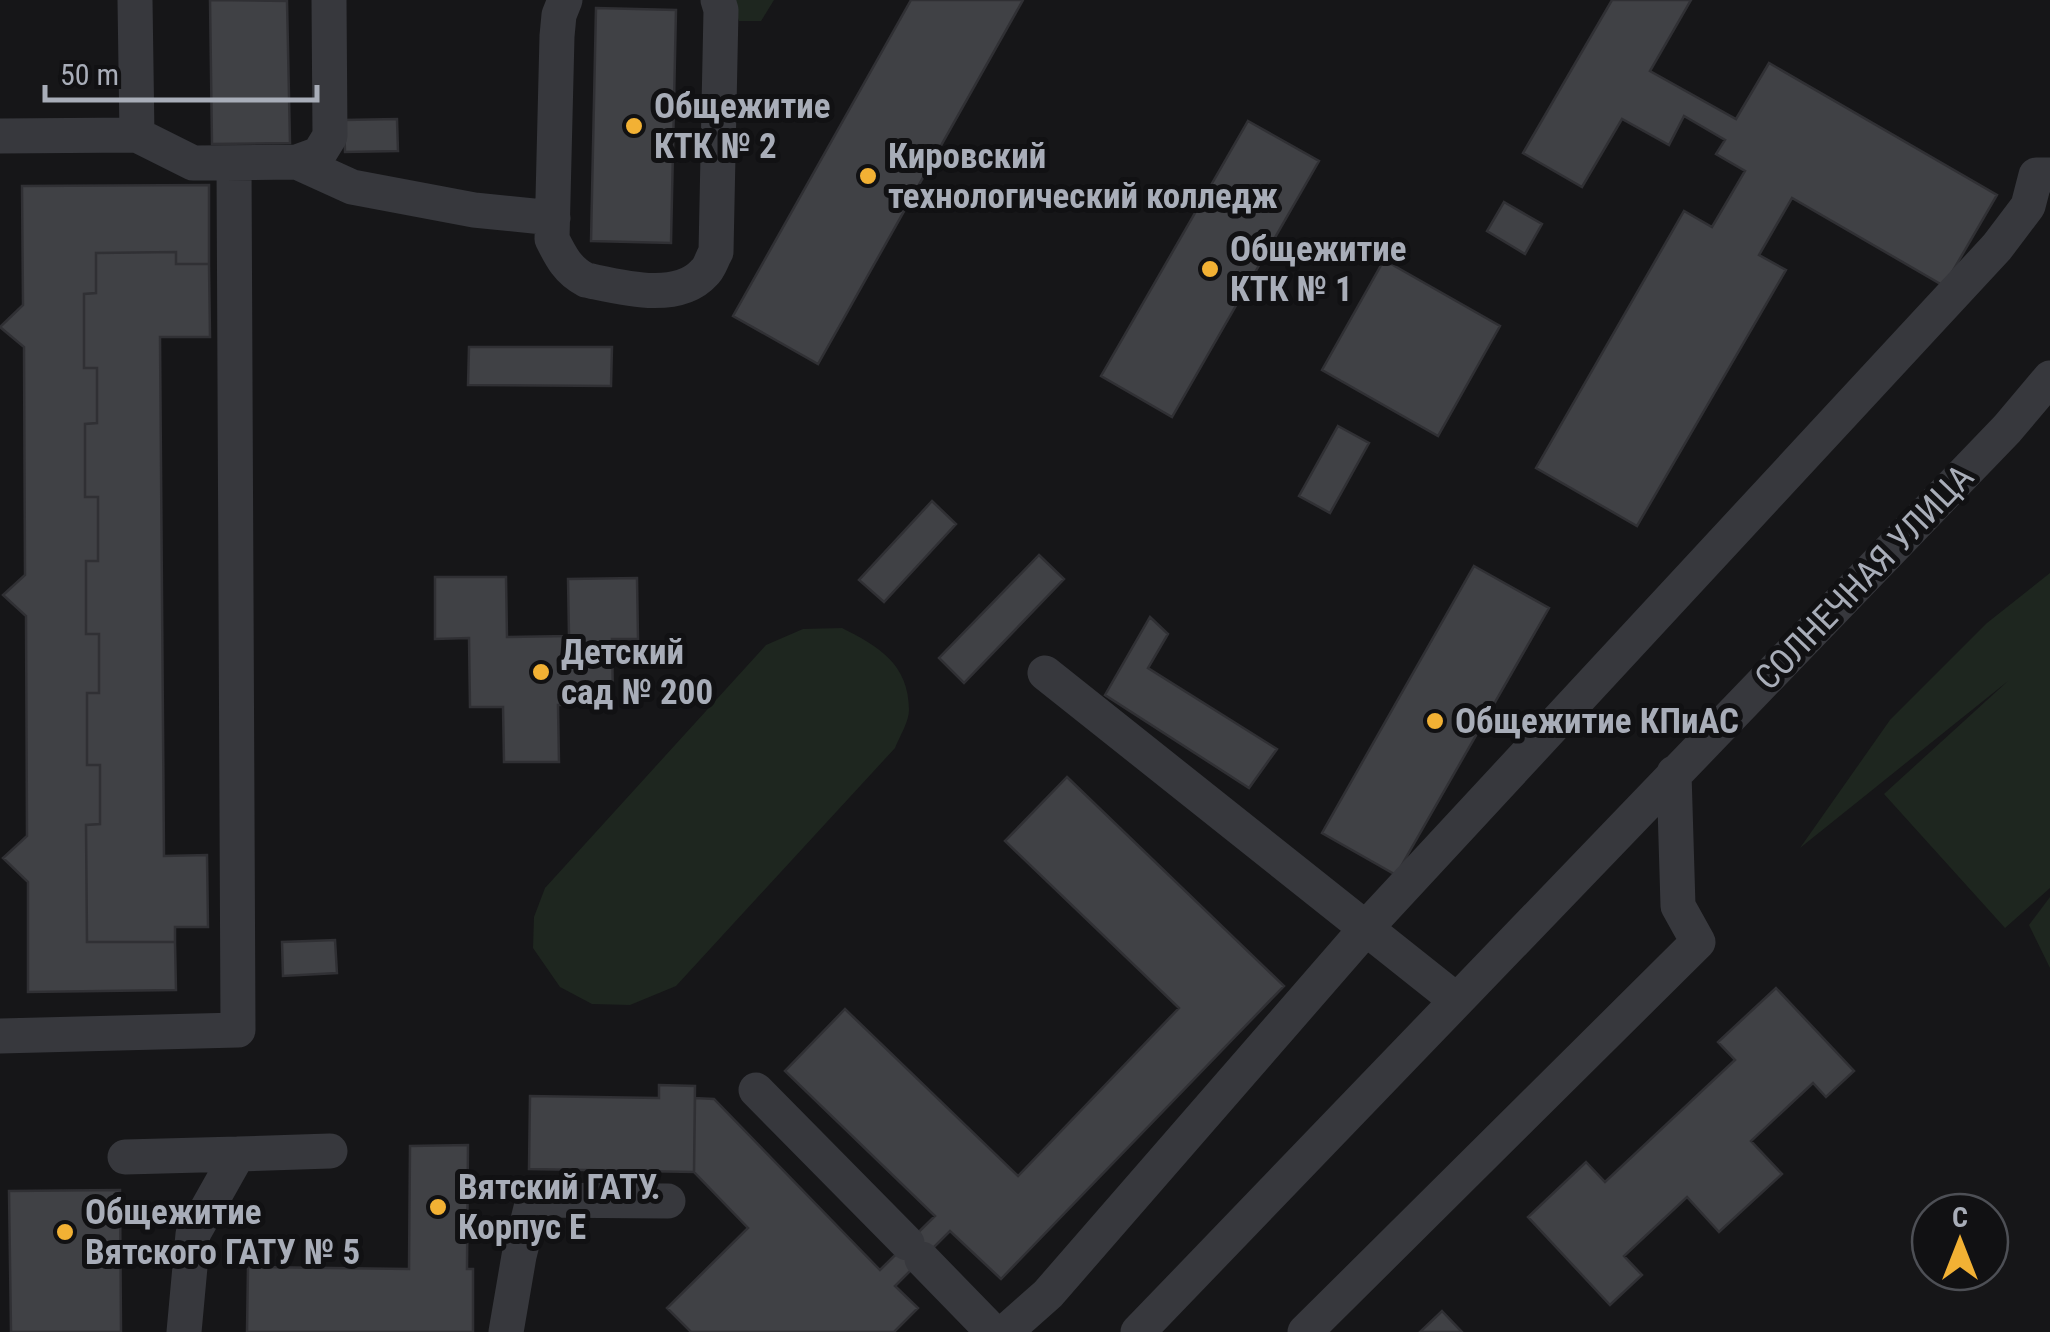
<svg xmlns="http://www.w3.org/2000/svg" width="2050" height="1332" font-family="'Roboto Condensed',sans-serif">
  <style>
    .green { fill: #1e261f }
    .building { fill: #404145; stroke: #303034; stroke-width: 2.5 }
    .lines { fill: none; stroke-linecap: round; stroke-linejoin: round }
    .minor { stroke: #37383d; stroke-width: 35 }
    .poi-dot { fill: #f2b134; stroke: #111113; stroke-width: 4 }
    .labels { text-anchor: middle; stroke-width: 10; stroke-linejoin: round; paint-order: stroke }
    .poi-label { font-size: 35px; font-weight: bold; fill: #a8adb8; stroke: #111113; text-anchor: start }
    .street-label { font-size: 35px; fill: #a8adb8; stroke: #111113 }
  </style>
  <rect width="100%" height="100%" fill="#161618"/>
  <path class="green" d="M 732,0 L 774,0 L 761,21 L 739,21 Z
    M 2050,573 L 2050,888 L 2005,928 L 1884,794 L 2008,681 L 1800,848 L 1890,720 L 1987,623 Z
    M 842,628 C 878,646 909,664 909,710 C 909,721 900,736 895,748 L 676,986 L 630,1005 L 592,1004 L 560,987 L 533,948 L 534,917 L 545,888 L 766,645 L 803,629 Z
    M 2050,897 L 2050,968 L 2029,925 Z"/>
  <path class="building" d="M 210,0 L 287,1 L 290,143 L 212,144 Z
    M 911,0 L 1023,0 L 818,364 L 733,316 Z
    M 1612,0 L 1691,0 L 1650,71 L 1736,119 L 1769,63 L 1997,195 L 1944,286 L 1792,198 L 1759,255 L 1786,270 L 1637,526 L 1536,468 L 1684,211 L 1712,227 L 1745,171 L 1716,154 L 1725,140 L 1684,116 L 1669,145 L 1622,119 L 1582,187 L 1523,153 Z
    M 596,8 L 676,10 L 671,243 L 591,241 Z
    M 397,119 L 398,151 L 345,152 L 344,120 Z
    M 1248,121 L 1319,161 L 1172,417 L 1101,376 Z
    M 209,185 L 209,264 L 176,264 L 176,252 L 96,253 L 96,293 L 84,294 L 84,368 L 97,368 L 97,423 L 85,424 L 85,497 L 98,497 L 98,561 L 86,561 L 86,634 L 99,634 L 99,693 L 87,693 L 87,765 L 100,765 L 100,824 L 86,825 L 87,942 L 175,942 L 176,990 L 28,992 L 28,882 L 3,858 L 27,836 L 26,616 L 3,595 L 25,575 L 24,347 L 0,327 L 23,305 L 22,186 Z
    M 1504,202 L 1542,224 L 1525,254 L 1487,231 Z
    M 176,252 L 176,264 L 209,264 L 210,337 L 160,337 L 164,856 L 207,855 L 208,927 L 175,927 L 175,942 L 87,942 L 86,825 L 100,824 L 100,765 L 87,765 L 87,693 L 99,693 L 99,634 L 86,634 L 86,561 L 98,561 L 98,497 L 85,497 L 85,424 L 97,423 L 97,368 L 84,368 L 84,294 L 96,293 L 96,253 Z
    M 1384,260 L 1500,326 L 1438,436 L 1322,370 Z
    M 469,347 L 612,347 L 611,386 L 468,385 Z
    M 1338,426 L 1369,443 L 1330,513 L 1299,496 Z
    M 932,501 L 956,524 L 884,602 L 859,580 Z
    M 1039,555 L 1064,579 L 964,683 L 939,658 Z
    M 1474,566 L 1549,608 L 1396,875 L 1322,833 Z
    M 435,577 L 506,577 L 507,637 L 569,636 L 568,579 L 637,578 L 638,639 L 612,639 L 613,704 L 558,705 L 559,762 L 504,762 L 503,707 L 470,707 L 469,638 L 435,639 Z
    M 1150,617 L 1168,634 L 1148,668 L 1277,749 L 1249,788 L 1105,695 Z
    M 1067,777 L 1284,986 L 1001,1279 L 950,1231 L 895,1286 L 918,1308 L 894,1332 L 691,1332 L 667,1308 L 748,1228 L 694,1172 L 695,1098 L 714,1099 L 880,1270 L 935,1216 L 785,1071 L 845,1009 L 1018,1176 L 1179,1008 L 1005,841 Z
    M 335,940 L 337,973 L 283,976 L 282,942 Z
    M 1776,988 L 1854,1071 L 1826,1097 L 1813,1083 L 1751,1141 L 1782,1174 L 1719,1232 L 1687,1197 L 1624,1256 L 1642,1275 L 1610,1305 L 1528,1217 L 1586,1162 L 1605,1182 L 1735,1060 L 1718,1042 Z
    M 659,1085 L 695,1086 L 694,1172 L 529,1169 L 530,1096 L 659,1098 Z
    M 468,1145 L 467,1269 L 473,1269 L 473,1332 L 247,1332 L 248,1267 L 409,1269 L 410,1146 Z
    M 120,1190 L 121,1332 L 11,1332 L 9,1191 Z
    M 1442,1311 L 1462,1332 L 1420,1332 Z"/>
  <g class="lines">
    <path class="minor" d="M 135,0 L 137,135
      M 565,0 L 559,15 L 557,36 L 552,239 C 561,257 568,271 586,280 C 620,287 677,303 704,273 C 710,268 712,258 716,252 L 721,10 L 718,0
      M 0,136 L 137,135 L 193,163 L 297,162 L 319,154 L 330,136 L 329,0
      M 297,162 L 352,187 L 474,210 L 553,218
      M 1045,673 L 1456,1000
      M 0,1036 L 238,1030 L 234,163
      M 756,1090 L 907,1243
      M 125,1157 L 238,1154
      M 922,1259 L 993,1332
      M 184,1332 L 193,1234 L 238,1154 L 330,1151
      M 506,1332 L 519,1256 L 533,1200 L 668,1201
      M 1005,1332 L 1048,1294 L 1376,917 L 1997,247 L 2028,206 L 2036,175 L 2050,175
      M 1138,1332 L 2007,429 L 2050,378
      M 1305,1332 L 1698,942 L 1678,906 L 1674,773"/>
  </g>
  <g class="poi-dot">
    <circle cx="634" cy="126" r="10"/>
    <circle cx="868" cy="176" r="10"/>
    <circle cx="1210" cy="269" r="10"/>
    <circle cx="541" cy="672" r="10"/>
    <circle cx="1435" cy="721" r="10"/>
    <circle cx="438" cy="1207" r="10"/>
    <circle cx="65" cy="1232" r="10"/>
  </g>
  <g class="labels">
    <g class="poi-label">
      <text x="654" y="118">Общежитие<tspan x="654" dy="40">КТК № 2</tspan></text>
      <text x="888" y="168">Кировский<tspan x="888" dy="40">технологический колледж</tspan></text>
      <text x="1230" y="261">Общежитие<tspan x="1230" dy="40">КТК № 1</tspan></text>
      <text x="561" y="664">Детский<tspan x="561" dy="40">сад № 200</tspan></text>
      <text x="1455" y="733">Общежитие КПиАС</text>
      <text x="458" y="1199">Вятский ГАТУ.<tspan x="458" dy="40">Корпус Е</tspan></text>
      <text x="85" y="1224">Общежитие<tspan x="85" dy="40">Вятского ГАТУ № 5</tspan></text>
    </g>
    <g class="street-label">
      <text transform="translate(1864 577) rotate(-46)" y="12">СОЛНЕЧНАЯ УЛИЦА</text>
    </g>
  </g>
  <g transform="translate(1960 1242)"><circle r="48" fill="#111113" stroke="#4d4f55" stroke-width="2.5"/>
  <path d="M0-8L18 38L0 25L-18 38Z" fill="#f2b134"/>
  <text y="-15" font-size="28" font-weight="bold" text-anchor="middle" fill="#a8adb8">С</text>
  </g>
  <path d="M45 85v15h272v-15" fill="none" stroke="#a8adb8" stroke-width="5"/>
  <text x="60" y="85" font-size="30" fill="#a8adb8" stroke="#111113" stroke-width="8" paint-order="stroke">50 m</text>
</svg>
